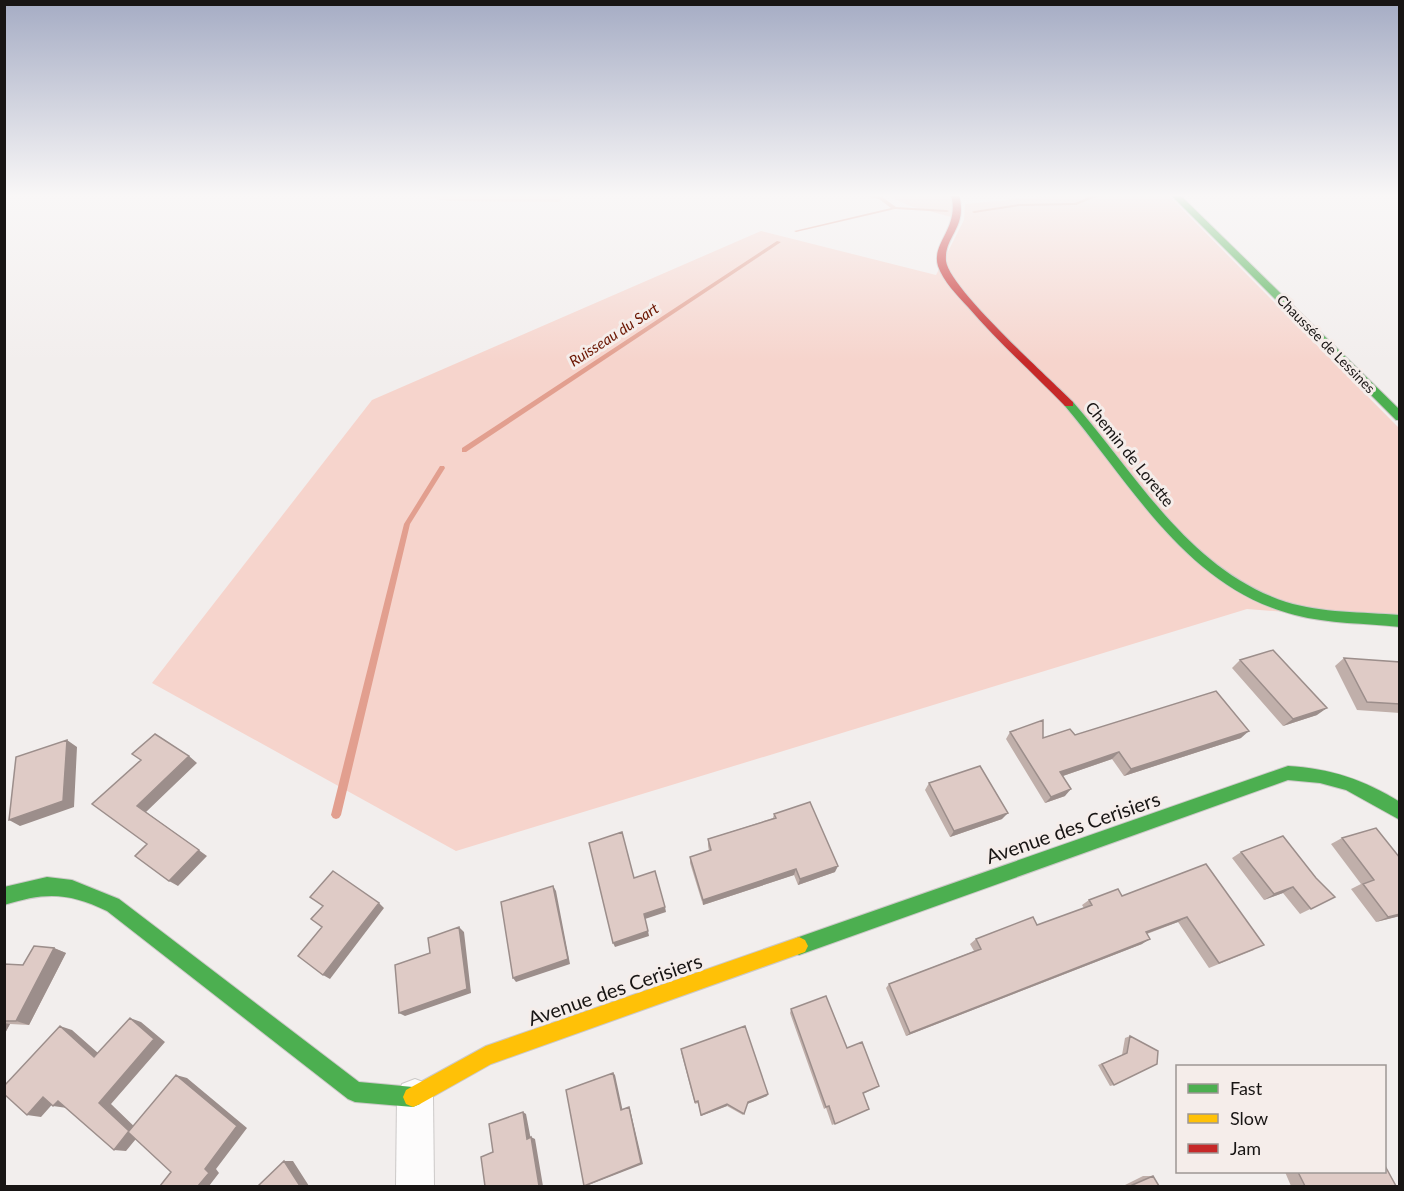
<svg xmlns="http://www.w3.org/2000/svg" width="1404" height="1191" font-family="Lato,sans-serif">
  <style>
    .green { fill: #f6d4cc }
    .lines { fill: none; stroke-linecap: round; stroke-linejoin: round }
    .stream { fill: #e29f8f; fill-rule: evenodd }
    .street-casing { stroke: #ccc9c8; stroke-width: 2 }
    .fast-casing { stroke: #ccc9c8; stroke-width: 2 }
    .slow-casing { stroke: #ccc9c8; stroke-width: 2 }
    .jam-casing { stroke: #ccc9c8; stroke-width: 2 }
    .street { fill: #fdfcfc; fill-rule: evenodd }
    .fast { fill: #4caf50; fill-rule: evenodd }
    .slow { fill: #ffc107; fill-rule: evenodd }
    .jam { fill: #c62828; fill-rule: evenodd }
    .wall { fill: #c0afaa }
    .shaded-wall { fill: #9c8e8b }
    .building { fill: #dfcbc6; stroke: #9c8e8b; stroke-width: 1.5 }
    .labels { text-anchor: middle; stroke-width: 6; stroke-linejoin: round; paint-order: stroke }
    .far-street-label { font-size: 14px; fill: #181514; stroke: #f5edea }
    .far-water-label { font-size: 15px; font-style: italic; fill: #6a1501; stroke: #f5edea }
    .street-label { font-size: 16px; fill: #181514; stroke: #f5edea }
    .near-street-label { font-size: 20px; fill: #181514; stroke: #f5edea }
  </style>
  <rect width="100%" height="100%" fill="#f2eeed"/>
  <path class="green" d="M 414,195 L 564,195 L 559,202 L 447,201 Z
    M 886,195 L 951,195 L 955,218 L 910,206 Z
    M 1062,195 L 1168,195 L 1399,428 L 1399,621 L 1247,609 L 456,851 L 152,683 L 372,400 L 761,231 L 936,275 L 964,220 L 965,204 Z"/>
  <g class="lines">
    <path class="stream" d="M 861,195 L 872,195 L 882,197 L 896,207 L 947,210 L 949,211 L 947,212 L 895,209 L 796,232 L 794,231 L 891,208 L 879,199 Z
      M 1094,195 L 1101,195 L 1076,205 L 1019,206 L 974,213 L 972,212 L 974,211 L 1019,204 L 1075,203 Z
      M 777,241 L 781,242 L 466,452 L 462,452 L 462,448 Z
      M 440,466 L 444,466 L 445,468 L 410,524 L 341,815 L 339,818 L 336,819 L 333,818 L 331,815 L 404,524 Z"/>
    <g class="street-casing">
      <path id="street" d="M 415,1079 L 428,1084 L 433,1097 L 434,1186 L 396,1186 L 397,1097 L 402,1084 Z"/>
    </g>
    <g class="fast-casing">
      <path id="fast" d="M 1171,195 L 1180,195 L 1400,410 L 1400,420 L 1396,420 Z
        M 1069,401 L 1073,402 C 1136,474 1189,570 1286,602 C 1322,613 1362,612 1400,615 L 1400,627 C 1365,623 1329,624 1295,615 C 1187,588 1132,485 1065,406 L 1064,404 Z
        M 1288,766 C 1329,768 1365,780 1400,802 L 1400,820 L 1346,790 L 1320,783 L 1288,780 L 799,955 L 793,952 L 790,946 L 793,940 L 799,937 Z
        M 47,877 L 72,880 L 119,899 L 359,1082 L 413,1087 L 420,1090 L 423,1097 L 420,1104 L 413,1107 L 355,1102 L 348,1099 L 107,911 C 68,892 45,892 4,905 L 4,887 Z"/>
    </g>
    <g class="slow-casing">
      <path id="slow" d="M 799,937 L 805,940 L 808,946 L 805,952 L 491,1064 L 420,1104 L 413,1107 L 406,1104 L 403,1097 L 406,1090 L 486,1046 Z"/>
    </g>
    <g class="jam-casing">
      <path id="jam" d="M 951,195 L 959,195 C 968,228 944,236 946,261 C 949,288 1049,378 1073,402 L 1073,406 L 1065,406 C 1033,373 998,342 968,307 C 957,295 943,281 938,266 C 931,243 960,228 951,195 Z"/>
    </g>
    <use href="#street" class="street"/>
    <use href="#fast" class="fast"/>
    <use href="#slow" class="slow"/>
    <use href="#jam" class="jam"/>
  </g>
  <path class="wall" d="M 1344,658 L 1400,662 L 1400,713 L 1357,710 L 1335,666 Z
    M 1240,660 L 1317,715 L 1283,726 L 1232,668 Z
    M 1010,732 L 1043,738 L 1075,735 L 1241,738 L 1124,776 L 1112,759 L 1063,776 L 1065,796 L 1045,803 L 1006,739 Z
    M 929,783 L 1002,819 L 950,837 L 925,790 Z
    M 774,814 L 835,872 L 798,885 L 794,875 L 703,905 L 690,863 L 690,857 L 709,851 L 708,846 L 708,839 L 773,818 Z
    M 1342,838 L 1400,858 L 1400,916 L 1376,922 L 1351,889 L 1361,884 L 1331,844 Z
    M 1241,852 L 1316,878 L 1335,897 L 1300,914 L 1283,893 L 1264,900 L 1232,858 Z
    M 1206,864 L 1254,950 L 1209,968 L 1178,922 L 1147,934 L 1142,944 L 906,1036 L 886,988 L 889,984 L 974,951 L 970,944 L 976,939 L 1037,925 L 1084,908 L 1082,905 L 1089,900 L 1122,896 Z
    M 54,948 L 66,953 L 29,1025 L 10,1024 L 4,1035 L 4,964 L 23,965 Z
    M 791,1009 L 847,1048 L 879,1086 L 863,1094 L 869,1109 L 832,1125 L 826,1108 L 824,1109 L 790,1013 Z
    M 1130,1036 L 1158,1051 L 1114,1085 L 1110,1086 L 1098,1065 L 1122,1055 L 1125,1038 Z
    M 681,1052 L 768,1094 L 767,1096 L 747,1104 L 743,1115 L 727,1106 L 701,1116 L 698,1103 L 695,1104 Z
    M 1285,1172 L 1384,1172 L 1396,1186 L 1291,1186 Z
    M 1143,1176 L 1153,1176 L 1159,1186 L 1114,1186 L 1123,1186 Z"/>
  <path class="shaded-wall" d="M 1327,708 L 1317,715 L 1283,726 L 1293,719 Z
    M 1249,731 L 1241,738 L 1124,776 L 1131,769 Z
    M 67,740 L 77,747 L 74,807 L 20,826 L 9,820 Z
    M 1119,752 L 1112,759 L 1054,779 L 1060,772 Z
    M 189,756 L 197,763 L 146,812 L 207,856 L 178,886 L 169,881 L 137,806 Z
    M 1071,789 L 1065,796 L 1045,803 L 1051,797 Z
    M 1008,813 L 1002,819 L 950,837 L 954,831 Z
    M 838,866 L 835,872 L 798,885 L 800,879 Z
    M 796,869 L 794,875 L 703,905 L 703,900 Z
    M 553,886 L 556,891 L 570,964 L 516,982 L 513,978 Z
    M 1293,887 L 1283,893 L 1264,900 L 1274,894 Z
    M 379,903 L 384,908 L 330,979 L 323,975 Z
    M 665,907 L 666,912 L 645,919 L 644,914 Z
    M 1400,914 L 1400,916 L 1376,922 L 1388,917 Z
    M 1187,917 L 1178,922 L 1137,937 L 1146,932 Z
    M 459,927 L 464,932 L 471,993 L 405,1016 L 399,1013 Z
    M 648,931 L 649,936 L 615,947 L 613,943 Z
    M 1150,939 L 1142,944 L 906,1036 L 910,1033 Z
    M 54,948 L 66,953 L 29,1025 L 16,1021 Z
    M 130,1018 L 141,1022 L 165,1042 L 111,1104 L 141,1133 L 129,1131 L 99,1103 Z
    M 4,1023 L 10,1024 L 4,1035 Z
    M 60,1026 L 72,1030 L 106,1060 L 94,1057 Z
    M 613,1073 L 615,1075 L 623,1112 L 621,1110 Z
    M 176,1075 L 187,1078 L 247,1128 L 216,1169 L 219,1173 L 209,1186 L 198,1186 L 205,1169 Z
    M 768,1094 L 767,1096 L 747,1104 L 748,1102 Z
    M 43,1097 L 57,1099 L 41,1117 L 27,1115 Z
    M 58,1101 L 67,1108 L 53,1106 Z
    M 727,1104 L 727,1106 L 701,1116 L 701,1115 Z
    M 629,1107 L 630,1109 L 643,1164 L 586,1186 L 584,1186 Z
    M 523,1112 L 526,1114 L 531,1140 L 527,1139 Z
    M 128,1132 L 140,1134 L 126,1151 L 114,1150 Z
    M 531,1137 L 535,1139 L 543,1186 L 539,1186 Z
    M 284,1161 L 293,1161 L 309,1186 L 300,1186 Z"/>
  <path class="building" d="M 1273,650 L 1327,708 L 1293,719 L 1240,660 Z
    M 1344,658 L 1400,662 L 1400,704 L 1367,702 Z
    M 1216,691 L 1249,731 L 1131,769 L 1119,752 L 1060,772 L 1071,789 L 1051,797 L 1010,732 L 1043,720 L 1043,738 L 1070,729 L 1075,735 Z
    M 155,734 L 189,756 L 137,806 L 199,850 L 169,881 L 135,856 L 147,844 L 92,804 L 141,760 L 132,754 Z
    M 67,740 L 63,801 L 9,820 L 16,757 Z
    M 980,766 L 1008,813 L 954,831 L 929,783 Z
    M 810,802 L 838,866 L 800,879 L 796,869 L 703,900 L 690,857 L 711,850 L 708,839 L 776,818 L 774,814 Z
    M 1376,828 L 1400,858 L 1400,914 L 1388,917 L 1363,884 L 1374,880 L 1342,838 Z
    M 622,832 L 634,878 L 655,871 L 665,907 L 644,914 L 648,931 L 613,943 L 589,843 Z
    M 1283,836 L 1316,878 L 1335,897 L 1311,909 L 1293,887 L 1274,894 L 1241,852 Z
    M 1206,864 L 1264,945 L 1219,963 L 1187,917 L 1146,932 L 1150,939 L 910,1033 L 889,984 L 981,949 L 976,939 L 1033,917 L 1037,925 L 1092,905 L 1089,900 L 1118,889 L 1122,896 Z
    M 333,871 L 379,903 L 323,975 L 298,956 L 322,927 L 311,919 L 323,906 L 310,897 Z
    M 553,886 L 568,959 L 513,978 L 501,902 Z
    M 459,927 L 467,989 L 399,1013 L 395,965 L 430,953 L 428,938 Z
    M 34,946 L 54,948 L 16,1021 L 4,1021 L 4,964 L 23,965 Z
    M 826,996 L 847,1048 L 862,1042 L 879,1086 L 863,1093 L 869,1109 L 835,1124 L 829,1106 L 826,1107 L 791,1009 Z
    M 130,1018 L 154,1039 L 99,1103 L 129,1131 L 176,1075 L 237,1126 L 205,1169 L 209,1173 L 198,1186 L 160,1186 L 171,1172 L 128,1132 L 114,1150 L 58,1101 L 53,1106 L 43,1097 L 27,1115 L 4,1094 L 4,1086 L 60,1026 L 94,1057 Z
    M 745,1026 L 768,1094 L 748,1102 L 744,1114 L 727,1104 L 701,1115 L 698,1101 L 695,1102 L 681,1049 Z
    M 1130,1036 L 1158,1051 L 1157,1064 L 1114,1085 L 1102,1064 L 1127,1053 Z
    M 613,1073 L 621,1110 L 629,1107 L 641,1163 L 584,1186 L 566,1090 Z
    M 523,1112 L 527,1139 L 531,1137 L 539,1186 L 485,1186 L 481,1157 L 493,1152 L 489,1124 Z
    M 284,1161 L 300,1186 L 258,1186 Z
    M 1384,1164 L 1396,1186 L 1305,1186 L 1298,1172 L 1384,1172 Z
    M 1153,1176 L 1159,1186 L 1130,1186 Z"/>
  <linearGradient id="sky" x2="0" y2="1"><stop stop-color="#a5acc4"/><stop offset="0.54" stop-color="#f9f7f7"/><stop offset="1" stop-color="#f9f7f7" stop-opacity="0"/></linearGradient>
  <rect width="1404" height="362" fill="url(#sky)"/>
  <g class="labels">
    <g class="far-street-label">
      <text transform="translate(1326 344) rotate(45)" y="5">Chaussée de Lessines</text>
    </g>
    <g class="far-water-label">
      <text transform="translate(614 335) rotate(-33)" y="5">Ruisseau du Sart</text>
    </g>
    <g class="street-label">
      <text transform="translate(1130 454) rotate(51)" y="6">Chemin de Lorette</text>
    </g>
    <g class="near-street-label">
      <text transform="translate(1073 828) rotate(-19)" y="7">Avenue des Cerisiers</text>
      <text transform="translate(615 990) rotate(-19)" y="7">Avenue des Cerisiers</text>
    </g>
  </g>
  <rect width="1404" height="1191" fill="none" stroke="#181514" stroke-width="12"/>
  <rect x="1176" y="1065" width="210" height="108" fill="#f5edea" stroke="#9d9794" stroke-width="1.5"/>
  <rect x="1188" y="1084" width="30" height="9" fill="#4caf50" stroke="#9d9794" stroke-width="1.5"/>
  <text x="1230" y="1095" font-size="18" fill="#181514">Fast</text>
  <rect x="1188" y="1114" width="30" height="9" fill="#ffc107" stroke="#9d9794" stroke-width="1.5"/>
  <text x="1230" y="1125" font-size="18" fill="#181514">Slow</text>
  <rect x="1188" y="1144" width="30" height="9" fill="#c62828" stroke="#9d9794" stroke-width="1.5"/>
  <text x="1230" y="1155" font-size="18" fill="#181514">Jam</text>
</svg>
